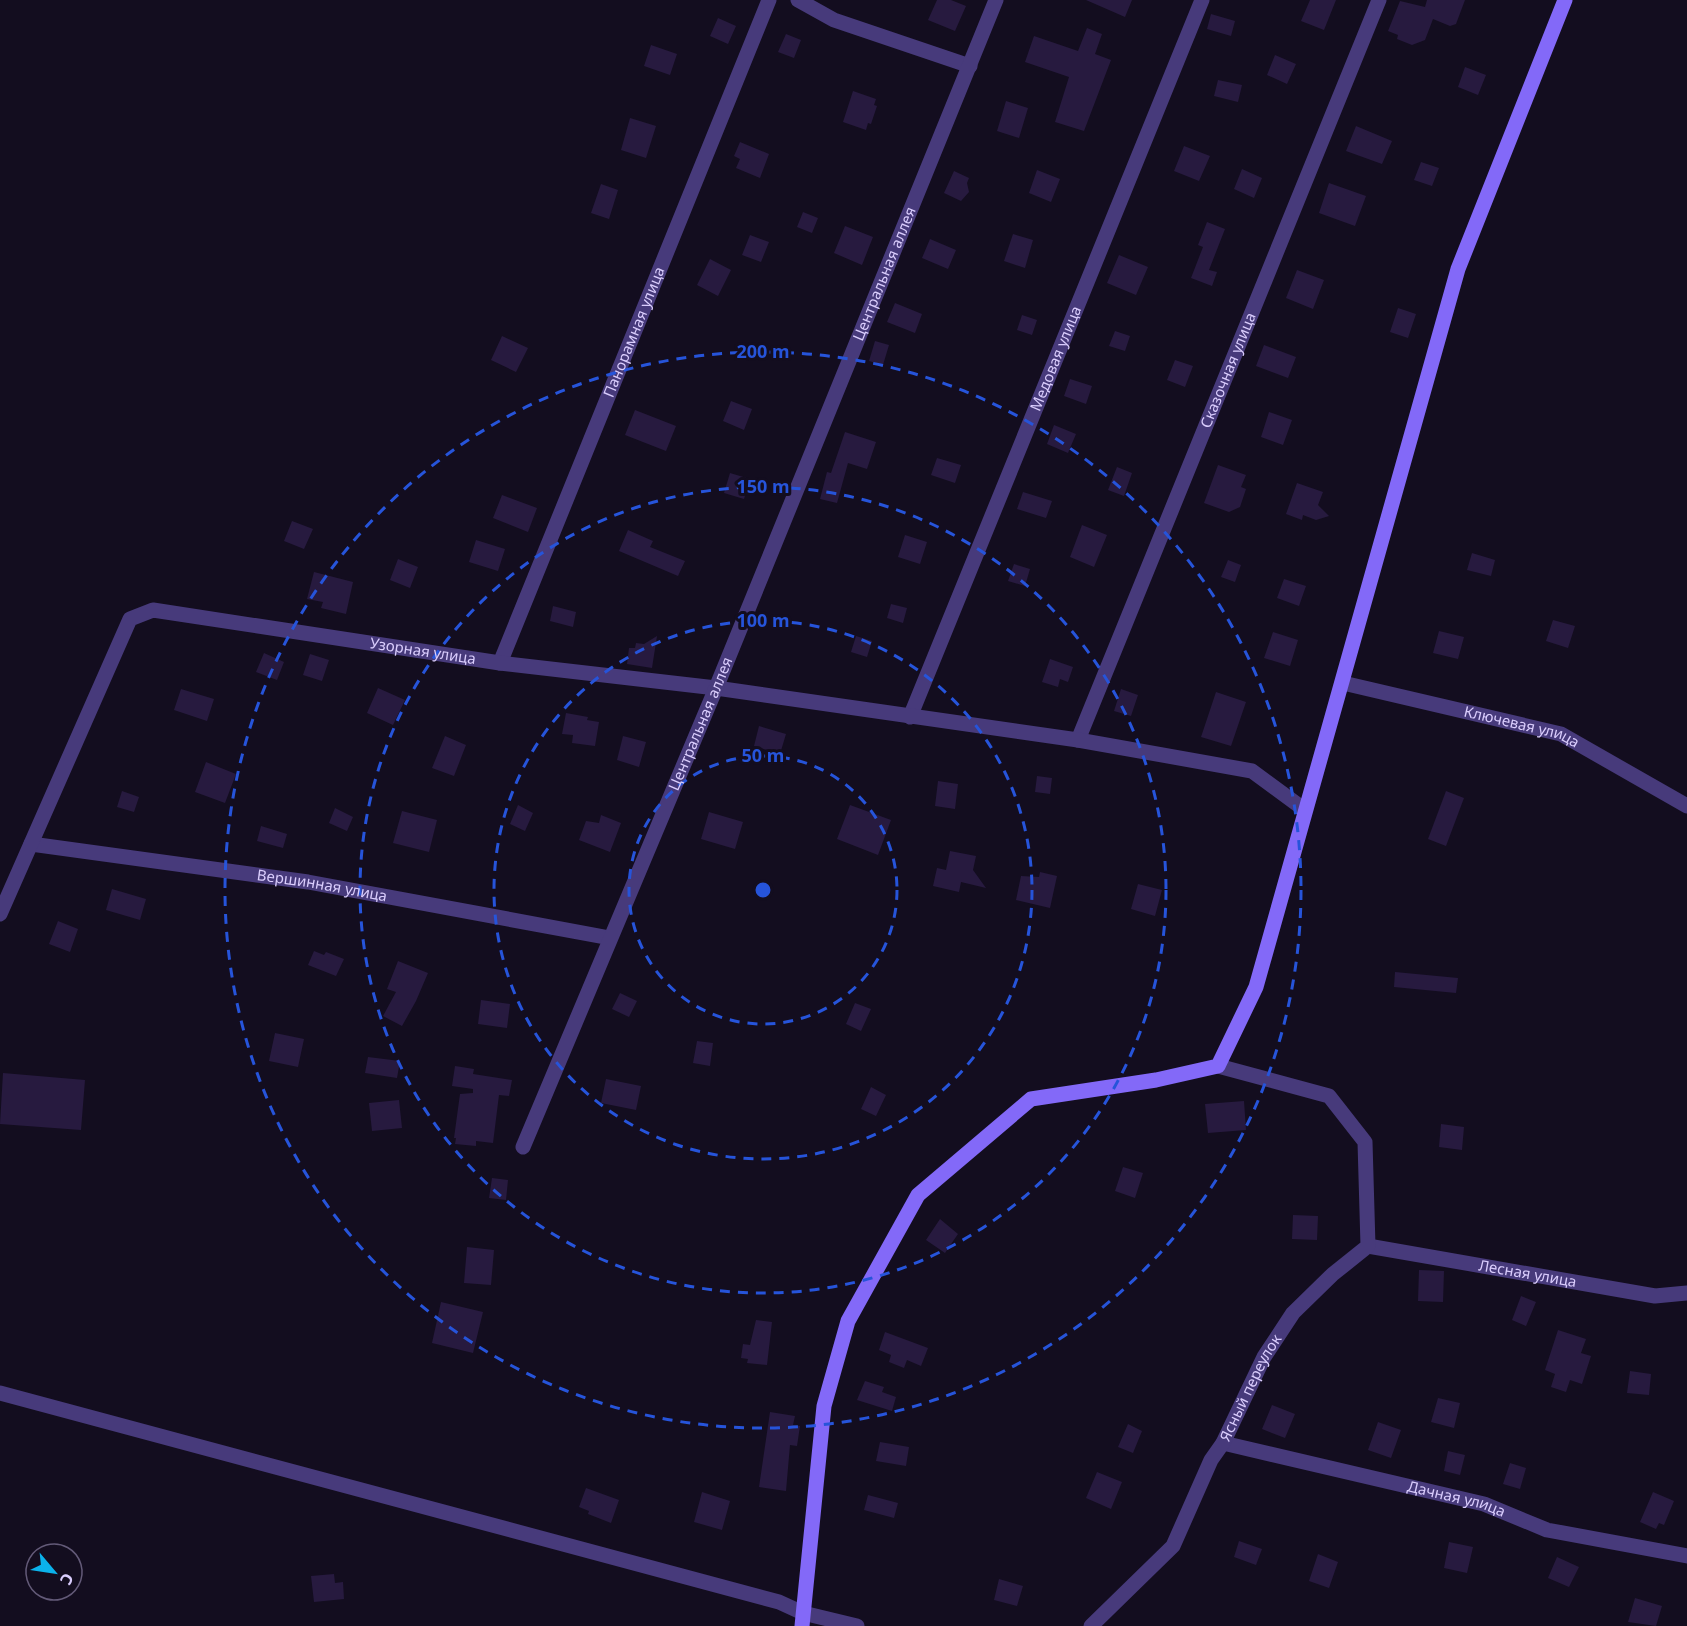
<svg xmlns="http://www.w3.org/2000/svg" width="1687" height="1626" font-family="'Noto Sans',sans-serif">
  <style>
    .building { fill: #271a3f }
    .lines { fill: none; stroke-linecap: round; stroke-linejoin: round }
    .street { stroke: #473a7b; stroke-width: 15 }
    .secondary { stroke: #8369f8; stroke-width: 15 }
    .ring { fill: none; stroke: #2654da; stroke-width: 3; stroke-dasharray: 10 8 }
    .labels { text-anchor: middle; stroke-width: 6; stroke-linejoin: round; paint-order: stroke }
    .street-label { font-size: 15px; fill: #dacdfd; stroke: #130d1f }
    .centre { fill: #2654da; stroke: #130d1f; stroke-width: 3 }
    .ring-label { font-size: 18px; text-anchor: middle; font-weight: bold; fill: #2654da; stroke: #130d1f; stroke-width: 6; stroke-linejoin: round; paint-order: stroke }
  </style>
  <rect width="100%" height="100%" fill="#130d1f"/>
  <path class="building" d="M 937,0 L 951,0 L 966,6 L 955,31 L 928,20 Z
    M 1086,0 L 1132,0 L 1125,17 Z
    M 1310,0 L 1336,0 L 1324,30 L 1301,21 Z
    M 1427,0 L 1465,0 L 1456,24 L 1450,26 L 1433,19 L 1425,40 L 1412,45 L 1397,39 L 1398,35 L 1388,31 L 1400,1 L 1425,7 Z
    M 1211,14 L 1235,21 L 1231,36 L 1207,29 Z
    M 718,18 L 736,26 L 728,44 L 710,36 Z
    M 1087,28 L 1102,34 L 1095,54 L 1111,60 L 1084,131 L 1055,122 L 1069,77 L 1025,62 L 1034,36 L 1078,51 Z
    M 786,34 L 801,40 L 794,58 L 778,52 Z
    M 651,45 L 677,54 L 670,75 L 644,66 Z
    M 1275,55 L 1296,64 L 1287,84 L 1267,75 Z
    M 1465,67 L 1486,75 L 1478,95 L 1458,87 Z
    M 1218,80 L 1242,85 L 1238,102 L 1214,96 Z
    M 853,91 L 876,99 L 874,105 L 877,106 L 871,124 L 868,123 L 866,130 L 843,122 Z
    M 1006,101 L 1028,108 L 1019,138 L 997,131 Z
    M 630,118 L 656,126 L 646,158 L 621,150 Z
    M 1356,126 L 1392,141 L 1382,164 L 1346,151 Z
    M 740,142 L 769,154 L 760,178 L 736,168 L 740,159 L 734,156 Z
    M 1184,146 L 1210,156 L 1199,181 L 1174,171 Z
    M 1421,162 L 1439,168 L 1432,186 L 1414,180 Z
    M 1242,169 L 1262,178 L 1254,198 L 1234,189 Z
    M 1037,170 L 1060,179 L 1051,202 L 1029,193 Z
    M 954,171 L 969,178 L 967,183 L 969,192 L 961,201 L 944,193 Z
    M 1329,183 L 1366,196 L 1355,226 L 1319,213 Z
    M 601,184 L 618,190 L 609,219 L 591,213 Z
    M 803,212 L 818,218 L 812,233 L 797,227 Z
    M 1207,222 L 1225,229 L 1209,270 L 1217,272 L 1212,286 L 1191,278 L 1203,247 L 1198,245 Z
    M 845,226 L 873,237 L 862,265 L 834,253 Z
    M 1013,234 L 1033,240 L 1025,268 L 1004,261 Z
    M 750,235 L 769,242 L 761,262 L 742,255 Z
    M 930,239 L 956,250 L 948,269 L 922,258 Z
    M 1119,255 L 1148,267 L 1136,295 L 1107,283 Z
    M 710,259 L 731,270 L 718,296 L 697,285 Z
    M 1297,270 L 1324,280 L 1313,309 L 1286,298 Z
    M 895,303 L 922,314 L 915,333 L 887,322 Z
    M 1398,308 L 1416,314 L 1408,338 L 1390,332 Z
    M 1022,315 L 1037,320 L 1032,335 L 1017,330 Z
    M 1115,331 L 1130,336 L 1125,351 L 1109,346 Z
    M 502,336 L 528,348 L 516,372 L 491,360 Z
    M 875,341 L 889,345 L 883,365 L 869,361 Z
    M 1264,345 L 1296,357 L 1288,378 L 1256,366 Z
    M 1175,360 L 1193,366 L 1185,387 L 1167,380 Z
    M 1070,379 L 1092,386 L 1086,404 L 1064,396 Z
    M 731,401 L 752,409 L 744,430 L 723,421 Z
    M 635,410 L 676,426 L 666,451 L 625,435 Z
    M 1269,412 L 1292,420 L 1283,445 L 1261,437 Z
    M 1054,425 L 1076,434 L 1068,453 L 1047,444 Z
    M 845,432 L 876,442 L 867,469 L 848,463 L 837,503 L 820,499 L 827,472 L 831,473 Z
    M 937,458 L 961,465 L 955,483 L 931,475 Z
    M 1218,465 L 1246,475 L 1241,487 L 1246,489 L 1240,507 L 1229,512 L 1204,503 Z
    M 1117,467 L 1132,473 L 1124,496 L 1108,490 Z
    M 730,473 L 750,479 L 744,499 L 724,493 Z
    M 1297,483 L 1323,492 L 1318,505 L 1329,516 L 1316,520 L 1303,515 L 1302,520 L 1286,514 Z
    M 1023,492 L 1052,501 L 1046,518 L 1017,509 Z
    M 502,495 L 537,508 L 528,532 L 493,518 Z
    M 292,521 L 313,529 L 304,549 L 284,541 Z
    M 1082,525 L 1107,535 L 1094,567 L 1070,557 Z
    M 628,530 L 653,541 L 650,547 L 685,561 L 678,576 L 619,551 Z
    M 905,535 L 927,542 L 920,564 L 898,557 Z
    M 476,540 L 505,549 L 498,571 L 469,562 Z
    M 1472,553 L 1495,560 L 1491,576 L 1467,570 Z
    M 398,559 L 418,567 L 410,588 L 390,580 Z
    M 1228,560 L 1241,565 L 1235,582 L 1221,577 Z
    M 1014,564 L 1030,569 L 1025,586 L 1008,581 Z
    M 314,572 L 353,582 L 346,614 L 321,608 L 323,602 L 307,599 Z
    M 1284,579 L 1306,586 L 1299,606 L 1277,598 Z
    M 891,604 L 907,608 L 903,623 L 887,618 Z
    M 553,606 L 576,612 L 573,627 L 550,621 Z
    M 1553,620 L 1575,626 L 1568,648 L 1546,641 Z
    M 1439,631 L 1464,637 L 1458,659 L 1433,653 Z
    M 1273,632 L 1298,640 L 1290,666 L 1264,658 Z
    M 657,636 L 652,668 L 627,664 L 629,648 L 635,648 L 636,643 L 644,644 Z
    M 856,636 L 872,641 L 867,657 L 851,652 Z
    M 264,653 L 284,662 L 277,680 L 256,672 Z
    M 310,654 L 329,660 L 322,681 L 303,675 Z
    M 1050,659 L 1073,667 L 1068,682 L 1060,679 L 1058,687 L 1042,682 Z
    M 378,688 L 405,700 L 393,725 L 367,713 Z
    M 181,689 L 214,699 L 207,721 L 174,710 Z
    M 1121,689 L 1138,695 L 1131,716 L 1114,711 Z
    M 1216,692 L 1246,702 L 1231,746 L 1201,737 Z
    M 566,713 L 588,717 L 587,720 L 599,722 L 595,746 L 572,743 L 573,735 L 562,734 Z
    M 759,726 L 786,734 L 780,754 L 754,746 Z
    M 445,736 L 466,745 L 454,776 L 432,768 Z
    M 623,736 L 646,742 L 639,767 L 617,760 Z
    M 206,762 L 236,774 L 225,803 L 195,792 Z
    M 1037,776 L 1052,778 L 1050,794 L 1035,792 Z
    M 938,781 L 958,784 L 955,809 L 935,806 Z
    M 122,791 L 139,797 L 134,812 L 117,807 Z
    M 1446,791 L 1464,798 L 1446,846 L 1428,839 Z
    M 518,805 L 533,813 L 525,831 L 510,824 Z
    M 850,805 L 891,820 L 878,855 L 837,839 Z
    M 335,808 L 353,817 L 347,831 L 329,823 Z
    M 402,811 L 437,820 L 429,852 L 393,843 Z
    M 709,812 L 743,822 L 735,849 L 701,839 Z
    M 601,815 L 621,823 L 610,852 L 579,840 L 586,821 L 599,823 Z
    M 261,826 L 287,834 L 283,848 L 257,841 Z
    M 950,851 L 976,856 L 973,870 L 986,888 L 961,882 L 959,892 L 933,886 L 937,868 L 946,870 Z
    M 1040,872 L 1057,876 L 1050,908 L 1016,900 L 1021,876 L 1039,877 Z
    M 1138,884 L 1162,890 L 1155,916 L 1131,909 Z
    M 112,889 L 146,899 L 140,920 L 106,910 Z
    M 58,921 L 78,929 L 70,952 L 49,944 Z
    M 314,951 L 324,955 L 326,952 L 344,959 L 336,976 L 308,965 Z
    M 398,961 L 428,973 L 416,1001 L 402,1026 L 383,1016 L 396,992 L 387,989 Z
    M 1395,972 L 1458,978 L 1456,993 L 1394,987 Z
    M 620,993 L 637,1001 L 629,1017 L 612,1009 Z
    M 481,1000 L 510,1004 L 507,1028 L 478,1024 Z
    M 855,1003 L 871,1009 L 861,1031 L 846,1024 Z
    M 275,1033 L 304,1039 L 298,1067 L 269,1061 Z
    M 697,1041 L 713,1043 L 710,1066 L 693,1063 Z
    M 368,1057 L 400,1061 L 397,1078 L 365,1073 Z
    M 455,1066 L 474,1069 L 473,1074 L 512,1080 L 509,1096 L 499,1095 L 493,1143 L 476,1141 L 476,1146 L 455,1144 L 456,1138 L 454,1138 L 460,1094 L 473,1093 L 473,1089 L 452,1086 Z
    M 3,1073 L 85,1080 L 81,1130 L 0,1124 Z
    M 606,1079 L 641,1086 L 636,1110 L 601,1103 Z
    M 871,1087 L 886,1095 L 876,1116 L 861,1109 Z
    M 399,1100 L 402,1128 L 372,1131 L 369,1103 Z
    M 1244,1101 L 1246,1130 L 1208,1133 L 1205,1104 Z
    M 1441,1124 L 1464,1127 L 1462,1150 L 1439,1147 Z
    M 1123,1167 L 1143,1173 L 1135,1198 L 1115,1191 Z
    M 492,1178 L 508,1180 L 506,1200 L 489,1198 Z
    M 1293,1215 L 1318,1216 L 1317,1240 L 1292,1239 Z
    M 940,1219 L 958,1234 L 945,1253 L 926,1240 Z
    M 467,1247 L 494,1250 L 491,1285 L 464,1283 Z
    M 1419,1270 L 1444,1271 L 1443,1302 L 1418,1301 Z
    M 1521,1296 L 1536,1302 L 1526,1326 L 1512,1320 Z
    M 441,1302 L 483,1312 L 473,1353 L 432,1343 Z
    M 756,1320 L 772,1322 L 767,1365 L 747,1363 L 748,1359 L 741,1358 L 743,1344 L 750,1345 Z
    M 1558,1330 L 1586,1339 L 1581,1353 L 1591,1356 L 1582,1384 L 1570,1380 L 1566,1392 L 1551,1387 L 1555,1374 L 1545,1370 Z
    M 885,1332 L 928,1348 L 921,1366 L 907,1360 L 904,1368 L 889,1362 L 891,1355 L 879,1350 Z
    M 1630,1371 L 1651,1374 L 1649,1395 L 1627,1393 Z
    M 865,1381 L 884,1387 L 882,1392 L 896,1397 L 892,1411 L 857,1400 Z
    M 1438,1398 L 1460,1403 L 1454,1428 L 1431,1422 Z
    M 1272,1405 L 1295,1414 L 1285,1438 L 1262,1429 Z
    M 770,1412 L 795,1416 L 793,1425 L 800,1426 L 797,1446 L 790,1445 L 786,1491 L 759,1487 Z
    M 1378,1422 L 1401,1430 L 1391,1458 L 1368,1450 Z
    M 1128,1424 L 1142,1431 L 1133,1453 L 1118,1447 Z
    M 880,1442 L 909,1447 L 906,1466 L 876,1461 Z
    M 1448,1451 L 1465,1455 L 1460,1475 L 1444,1471 Z
    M 1510,1463 L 1526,1468 L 1520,1489 L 1503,1484 Z
    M 1097,1472 L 1122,1482 L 1111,1509 L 1086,1498 Z
    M 586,1488 L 619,1500 L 611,1523 L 588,1514 L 589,1511 L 579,1507 Z
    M 702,1492 L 730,1501 L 722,1530 L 694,1522 Z
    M 1653,1492 L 1674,1501 L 1664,1525 L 1659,1523 L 1656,1529 L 1640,1522 Z
    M 868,1495 L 898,1503 L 894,1518 L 864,1510 Z
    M 1239,1541 L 1262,1549 L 1256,1565 L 1234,1557 Z
    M 1449,1542 L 1473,1547 L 1467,1573 L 1444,1568 Z
    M 1318,1554 L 1338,1562 L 1329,1588 L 1309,1581 Z
    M 1557,1557 L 1579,1567 L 1569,1587 L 1548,1578 Z
    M 334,1574 L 335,1583 L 343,1582 L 344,1599 L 314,1602 L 311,1576 Z
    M 999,1579 L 1023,1586 L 1017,1606 L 994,1600 Z
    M 1635,1598 L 1662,1606 L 1656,1626 L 1628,1622 Z"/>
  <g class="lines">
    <g class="street">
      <path d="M 798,0 L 834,20 L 970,66"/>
      <path id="s1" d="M 500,663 L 769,0"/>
      <path id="s2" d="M 1343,683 L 1561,734 L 1687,806"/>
      <path id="s3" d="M 910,717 L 1202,0"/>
      <path id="s4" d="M 1078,740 L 1379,0"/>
      <path id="s5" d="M 31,844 L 308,882 L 610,938"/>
      <path id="s6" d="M 0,914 L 130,619 L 153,610 L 500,663 L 716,688 L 1078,740 L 1252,771 L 1305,810"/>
      <path id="s7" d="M 523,1147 L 716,688 L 996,0"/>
      <path id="s8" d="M 1368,1246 L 1655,1296 L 1687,1293"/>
      <path d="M 0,1393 L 779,1602 L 803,1613 L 857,1626"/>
      <path id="s9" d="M 1223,1443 L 1484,1504 L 1547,1530 L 1687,1556"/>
      <path id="s10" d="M 1091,1626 L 1173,1546 L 1211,1460 L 1223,1443 L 1264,1357 L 1293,1313 L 1333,1274 L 1368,1246 L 1365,1142 L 1329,1096 L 1218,1066"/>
    </g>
    <path class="secondary" d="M 802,1626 L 824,1406 L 848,1321 L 918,1195 L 1031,1099 L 1156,1080 L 1218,1066 L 1256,987 L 1458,269 L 1565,0"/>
  </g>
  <g class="ring">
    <circle cx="763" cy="890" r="134"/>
    <circle cx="763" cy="890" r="269"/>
    <circle cx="763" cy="890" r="403"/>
    <circle cx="763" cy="890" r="538"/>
  </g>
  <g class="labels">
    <g class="street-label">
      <text dy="5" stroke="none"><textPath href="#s7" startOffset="945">Центральная аллея</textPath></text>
      <text dy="5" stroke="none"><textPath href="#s1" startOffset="357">Панорамная улица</textPath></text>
      <text dy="5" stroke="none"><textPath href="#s3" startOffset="387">Медовая улица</textPath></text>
      <text dy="5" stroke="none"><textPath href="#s4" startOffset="399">Сказочная улица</textPath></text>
      <text dy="5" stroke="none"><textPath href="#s6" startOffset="620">Узорная улица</textPath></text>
      <text dy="5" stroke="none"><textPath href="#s7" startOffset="459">Центральная аллея</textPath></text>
      <text dy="5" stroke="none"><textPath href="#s2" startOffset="184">Ключевая улица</textPath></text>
      <text dy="5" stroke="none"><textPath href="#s5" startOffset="294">Вершинная улица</textPath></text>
      <text dy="5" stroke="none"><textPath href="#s8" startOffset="162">Лесная улица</textPath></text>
      <text dy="5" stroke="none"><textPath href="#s10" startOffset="291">Ясный переулок</textPath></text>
      <text dy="5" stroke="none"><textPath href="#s9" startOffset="240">Дачная улица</textPath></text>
    </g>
  </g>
  <circle cx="763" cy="890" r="9" class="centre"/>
  <g class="ring-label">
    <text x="763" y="358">200 m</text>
    <text x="763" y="493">150 m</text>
    <text x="763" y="627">100 m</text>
    <text x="763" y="762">50 m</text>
  </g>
  <g transform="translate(54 1572) rotate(119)"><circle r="28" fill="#130d1f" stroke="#635a78" stroke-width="1.5"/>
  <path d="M0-4.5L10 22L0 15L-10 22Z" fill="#0bb2eb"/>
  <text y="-9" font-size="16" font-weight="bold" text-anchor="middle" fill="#dacdfd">С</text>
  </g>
</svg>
